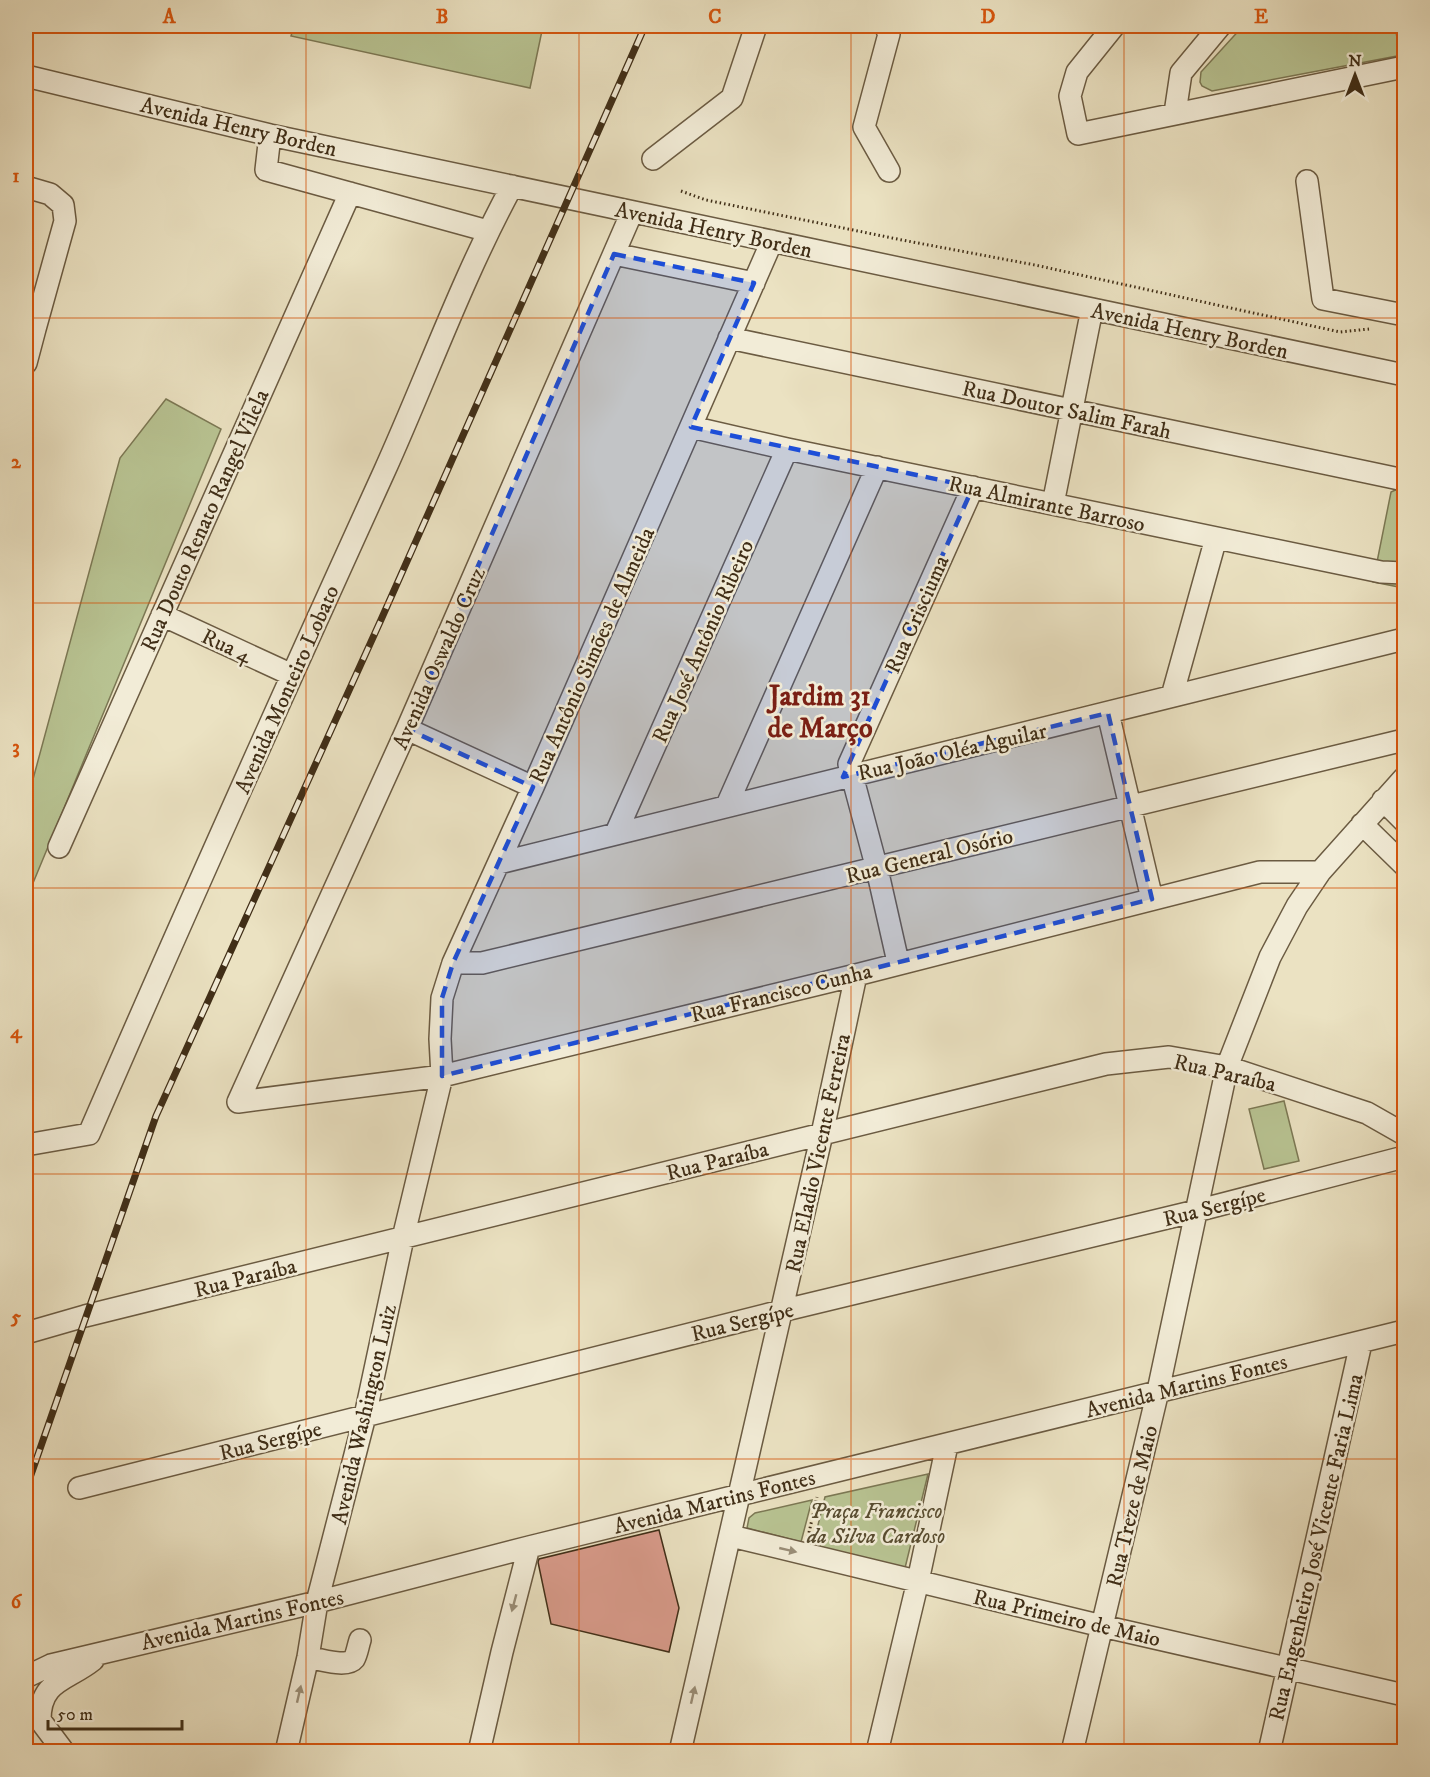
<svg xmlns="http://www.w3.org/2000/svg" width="1430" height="1777" font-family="'IM FELL DW Pica',serif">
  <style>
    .green { fill: #b8c392; stroke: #7c7854; stroke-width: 1.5 }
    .building { fill: #d99b8b; stroke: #402e17; stroke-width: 1.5 }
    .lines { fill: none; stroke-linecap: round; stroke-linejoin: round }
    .minor-casing { stroke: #6b5b42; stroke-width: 24 }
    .path { stroke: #402e17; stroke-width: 3; stroke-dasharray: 1.5 3; stroke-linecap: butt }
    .minor { stroke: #f2ecd7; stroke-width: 21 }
    .rail-casing { stroke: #402e17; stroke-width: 7 }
    .rail { stroke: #f2ecd7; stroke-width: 4.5; stroke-dasharray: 14; stroke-linecap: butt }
    .oneway { fill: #998d77 }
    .marked { fill: #1d4ed8; fill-opacity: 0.2; stroke: #1d4ed8; stroke-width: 4.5; stroke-dasharray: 12 8; stroke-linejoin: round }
    .grid { fill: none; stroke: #d7550d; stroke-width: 1.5; stroke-opacity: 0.55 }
    .labels { text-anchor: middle; stroke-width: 5; stroke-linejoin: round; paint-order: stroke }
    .street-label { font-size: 22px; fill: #402e17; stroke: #f2ecd7 }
    .park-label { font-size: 22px; font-style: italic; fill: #584c30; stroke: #f2ecd7 }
    .district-label { font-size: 28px; font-weight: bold; fill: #7a1f14; stroke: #f2ecd7 }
    .neatline { fill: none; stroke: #d7550d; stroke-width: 2 }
    .grid-label { font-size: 20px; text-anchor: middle; font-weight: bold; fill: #d7550d }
  </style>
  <rect width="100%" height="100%" fill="#ebe2c2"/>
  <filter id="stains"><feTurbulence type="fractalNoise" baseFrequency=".00333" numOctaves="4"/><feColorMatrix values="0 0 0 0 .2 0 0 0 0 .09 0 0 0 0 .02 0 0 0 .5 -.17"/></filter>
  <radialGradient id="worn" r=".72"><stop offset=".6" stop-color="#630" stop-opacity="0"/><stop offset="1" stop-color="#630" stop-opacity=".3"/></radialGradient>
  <path class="green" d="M 294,26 L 543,26 L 530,88 L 291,36 Z
    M 1243,26 L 1395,26 L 1399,49 L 1397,56 L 1212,91 L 1202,86 L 1200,82 L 1201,72 Z
    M 166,399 L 221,429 L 26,900 L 26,805 L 120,458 Z
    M 1404,486 L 1404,588 L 1373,582 L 1391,492 Z
    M 1284,1101 L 1299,1161 L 1264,1169 L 1249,1109 Z
    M 928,1474 L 905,1568 L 813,1545 L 825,1497 Z
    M 812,1500 L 801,1542 L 747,1528 L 749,1518 L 755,1513 Z"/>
  <path class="building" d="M 659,1530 L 679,1608 L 669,1652 L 551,1624 L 538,1562 L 539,1559 Z"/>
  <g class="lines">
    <g class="minor-casing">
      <path id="minor" d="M 885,26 L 889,34 L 864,127 L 889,171
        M 1114,26 L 1077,72 L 1070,96 L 1078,134 L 1404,67
        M 26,76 L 270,135 L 1404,375
        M 1175,113 L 1181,73 L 1220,26
        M 270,135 L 266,170 L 488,231
        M 653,159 L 732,98 L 756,26
        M 1307,181 L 1323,299 L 1404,315
        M 26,187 L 50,194 L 63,205 L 65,221 L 35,329
        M 614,254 L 754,283
        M 26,323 L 35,329 L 26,363
        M 729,338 L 1404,480
        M 691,427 L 787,449 L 1381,572 L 1404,573
        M 1053,504 L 1092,309
        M 162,615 L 292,675
        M 1172,696 L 1216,538
        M 1108,713 L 1152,899
        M 407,729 L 533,787
        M 1383,800 L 1404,821
        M 727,805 L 877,467
        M 1362,824 L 1404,865
        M 616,833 L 787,449
        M 59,847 L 350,193
        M 499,863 L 1404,639
        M 898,962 L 877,869 L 849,764 L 973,487
        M 453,963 L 482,963 C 790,890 1096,813 1404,740
        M 238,1102 L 442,1076 L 856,975 L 1260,872 L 1320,872
        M 238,1102 L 407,729 L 632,212
        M 26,1145 L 89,1134 C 185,912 284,692 384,472 C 427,377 462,278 512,186
        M 26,1333 L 85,1316 L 1106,1064 L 1169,1057 L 1227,1067 L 1367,1113 L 1404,1134
        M 79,1488 L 781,1311 L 1196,1211 L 1404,1157
        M 731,1536 L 1102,1626 L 1404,1695
        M 308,1657 C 318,1659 347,1668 354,1659 C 357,1654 358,1646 360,1640
        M 26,1677 L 51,1665 L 317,1602 L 529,1547 L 1404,1331
        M 64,1752 L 40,1720 C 40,1680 67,1681 93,1660
        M 286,1752 L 308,1657 L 317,1602 L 365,1416 L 403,1238 L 442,1076 L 440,1039 L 442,998 L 453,963 L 533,787 L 772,241
        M 479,1752 L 502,1652 L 529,1547
        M 680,1752 L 822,1134 L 856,975
        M 877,1752 L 918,1581 L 947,1445
        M 1072,1752 L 1158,1391 L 1227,1067 L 1270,957 L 1297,906 L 1320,872 L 1404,778
        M 1269,1752 L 1361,1343"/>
    </g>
    <path class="path" d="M 681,191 L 706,200 L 902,240 L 1035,265 L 1340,332 L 1369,329
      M 808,1537 L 817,1497"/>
    <use href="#minor" class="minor"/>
    <g class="rail-casing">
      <path id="rail" d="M 26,1489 L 156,1116 L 380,622 L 645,26"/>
    </g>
    <use href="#rail" class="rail"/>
  </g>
  <defs><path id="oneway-solid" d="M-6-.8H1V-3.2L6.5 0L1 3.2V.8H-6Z" transform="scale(1.5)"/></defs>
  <g class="oneway">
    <use href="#oneway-solid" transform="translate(788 1550) rotate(13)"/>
    <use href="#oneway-solid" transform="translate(514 1603) rotate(105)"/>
    <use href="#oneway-solid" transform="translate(299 1694) rotate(-77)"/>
    <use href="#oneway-solid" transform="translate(693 1695) rotate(-77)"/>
  </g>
  <path class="marked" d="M 614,254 L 754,283 L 691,427 L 973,487 L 843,777 L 1108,713 L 1152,899 L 442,1076 L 442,998 L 453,963 L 533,787 L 407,729 Z"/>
  <path class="grid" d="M 306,26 L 306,1752M 579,26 L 579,1752M 851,26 L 851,1752M 1124,26 L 1124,1752M 26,318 L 1404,318M 26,603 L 1404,603M 26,888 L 1404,888M 26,1174 L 1404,1174M 26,1459 L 1404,1459"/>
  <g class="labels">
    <g class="street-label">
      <text transform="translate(239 126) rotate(13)" y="8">Avenida Henry Borden</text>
      <text transform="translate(714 229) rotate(12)" y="8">Avenida Henry Borden</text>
      <text transform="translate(1190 330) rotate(12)" y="8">Avenida Henry Borden</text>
      <text transform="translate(1067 409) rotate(12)" y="8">Rua Doutor Salim Farah</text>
      <text transform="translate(1047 503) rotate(12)" y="8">Rua Almirante Barroso</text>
      <text transform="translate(204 520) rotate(-66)" y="8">Rua Douto Renato Rangel Vilela</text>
      <text transform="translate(916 614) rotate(-66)" y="8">Rua Crisciuma</text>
      <text transform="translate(702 641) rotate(-66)" y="8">Rua José Antônio Ribeiro</text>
      <text transform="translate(227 645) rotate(25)" y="8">Rua 4</text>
      <text transform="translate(591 655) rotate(-66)" y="8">Rua Antônio Simões de Almeida</text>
      <text transform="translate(438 658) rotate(-66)" y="8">Avenida Oswaldo Cruz</text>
      <text transform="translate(286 689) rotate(-66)" y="8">Avenida Monteiro Lobato</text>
      <text transform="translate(952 751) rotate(-13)" y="8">Rua João Oléa Aguilar</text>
      <text transform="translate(929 855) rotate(-14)" y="8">Rua General Osório</text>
      <text transform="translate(781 992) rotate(-14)" y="8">Rua Francisco Cunha</text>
      <text transform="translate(1225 1072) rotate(13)" y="8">Rua Paraíba</text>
      <text transform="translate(817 1153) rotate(-78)" y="8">Rua Eladio Vicente Ferreira</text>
      <text transform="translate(717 1160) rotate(-14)" y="8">Rua Paraíba</text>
      <text transform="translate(1214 1206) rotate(-14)" y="8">Rua Sergípe</text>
      <text transform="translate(245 1277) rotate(-14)" y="8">Rua Paraíba</text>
      <text transform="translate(742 1321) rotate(-14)" y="8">Rua Sergípe</text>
      <text transform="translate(1186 1385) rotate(-14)" y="8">Avenida Martins Fontes</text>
      <text transform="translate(363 1414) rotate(-77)" y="8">Avenida Washington Luiz</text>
      <text transform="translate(270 1440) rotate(-14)" y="8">Rua Sergípe</text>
      <text transform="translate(714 1501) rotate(-14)" y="8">Avenida Martins Fontes</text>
      <text transform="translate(1131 1506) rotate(-77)" y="8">Rua Treze de Maio</text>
      <text transform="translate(1315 1547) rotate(-77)" y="8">Rua Engenheiro José Vicente Faria Lima</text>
      <text transform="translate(1067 1617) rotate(13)" y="8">Rua Primeiro de Maio</text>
      <text transform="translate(242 1619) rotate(-13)" y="8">Avenida Martins Fontes</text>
    </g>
    <g class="park-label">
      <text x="876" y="1518">Praça Francisco<tspan x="876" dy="25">da Silva Cardoso</tspan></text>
    </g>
    <g class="district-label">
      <text x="820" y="705">Jardim 31<tspan x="820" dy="32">de Março</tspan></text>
    </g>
  </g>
  <rect width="1430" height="1777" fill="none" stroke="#ebe2c2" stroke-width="66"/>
  <g transform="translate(1355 75)" stroke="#f2ecd7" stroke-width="4.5" paint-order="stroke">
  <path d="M0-4.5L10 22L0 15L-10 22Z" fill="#402e17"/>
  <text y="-9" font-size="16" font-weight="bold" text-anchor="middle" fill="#402e17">N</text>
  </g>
  <path d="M48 1720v9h134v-9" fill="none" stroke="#402e17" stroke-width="3"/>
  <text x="57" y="1720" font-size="18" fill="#402e17" stroke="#f2ecd7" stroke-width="4.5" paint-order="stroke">50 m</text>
  <rect x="33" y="33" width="1364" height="1711" class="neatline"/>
  <g class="grid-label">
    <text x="169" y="23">A</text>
    <text x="442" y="23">B</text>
    <text x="715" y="23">C</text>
    <text x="988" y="23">D</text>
    <text x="1261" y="23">E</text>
    <text x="16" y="182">1</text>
    <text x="16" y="468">2</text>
    <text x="16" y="753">3</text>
    <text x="16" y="1038">4</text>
    <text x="16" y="1323">5</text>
    <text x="16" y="1608">6</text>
  </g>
  <rect width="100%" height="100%" filter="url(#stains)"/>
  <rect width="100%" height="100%" fill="url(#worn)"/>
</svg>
